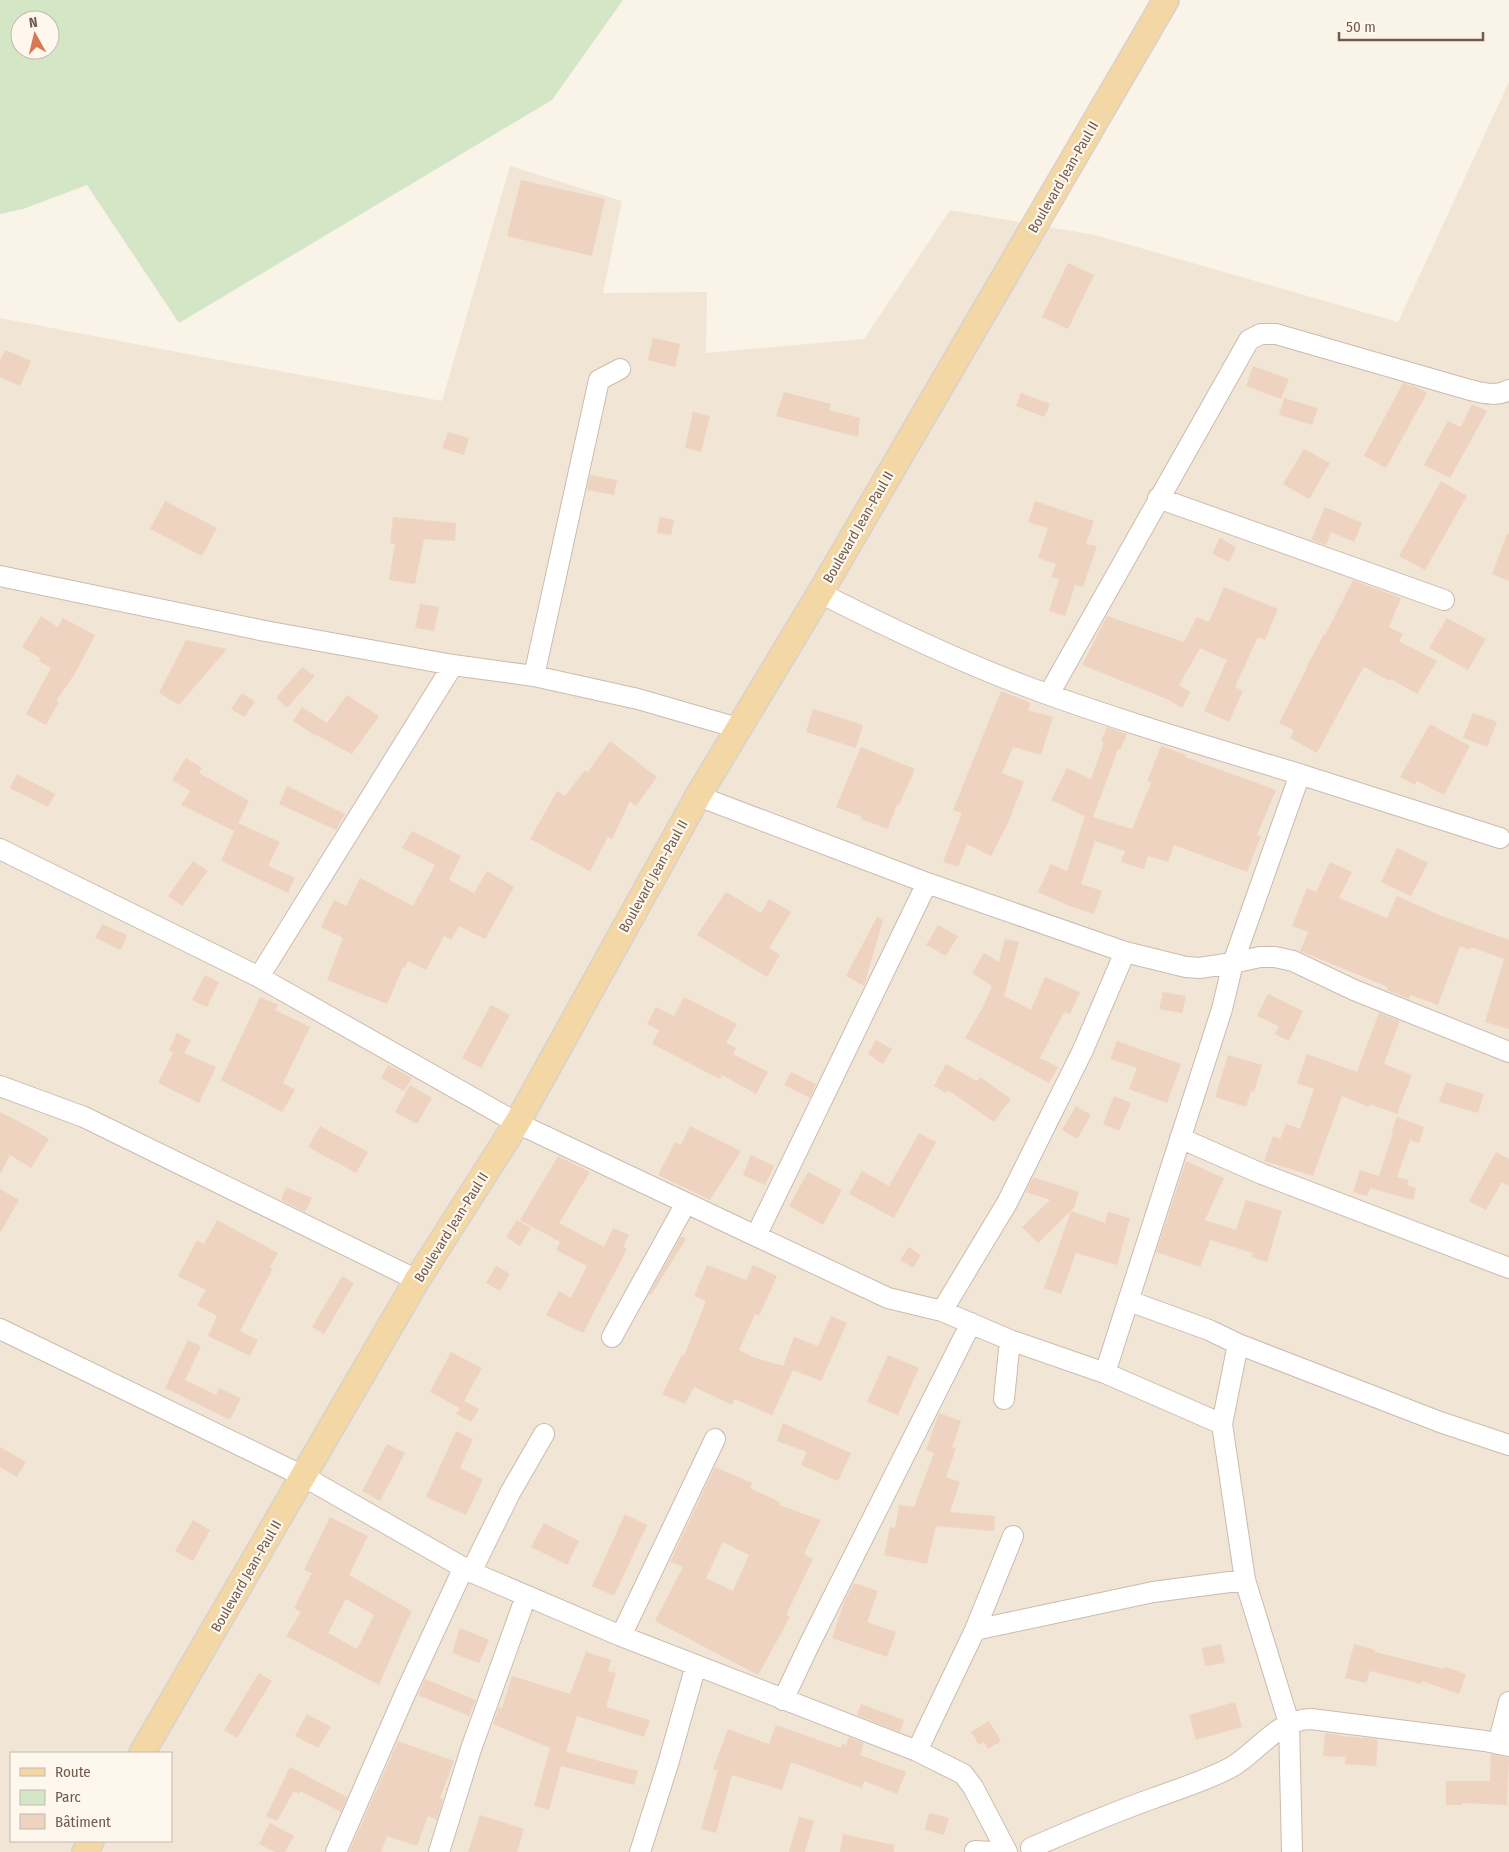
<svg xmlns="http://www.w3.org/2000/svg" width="1509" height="1852" font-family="'Fira Sans Condensed',sans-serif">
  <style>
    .residential { fill: #f1e5d6; fill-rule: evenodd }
    .green { fill: #d3e7c6; fill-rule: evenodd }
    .building { fill: #eed3c1; fill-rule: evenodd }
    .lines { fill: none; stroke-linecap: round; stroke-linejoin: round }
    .minor-casing { stroke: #cbbbae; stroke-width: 22 }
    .major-casing { stroke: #d8d1cd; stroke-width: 28 }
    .minor { stroke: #fff; stroke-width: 20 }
    .major { stroke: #f3d8a5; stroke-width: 25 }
    .labels { text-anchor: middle; stroke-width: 4.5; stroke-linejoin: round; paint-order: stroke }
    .street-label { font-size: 14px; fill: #725b4d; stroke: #fdf7ed }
  </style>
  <rect width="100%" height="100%" fill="#faf3e7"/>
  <path class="residential" d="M 1509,82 L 1509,1852 L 0,1852 L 0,318 L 198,356 L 442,401 L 510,166 L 622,201 L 603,293 L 707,292 L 706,353 L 864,339 L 950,210 L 1095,235 L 1398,322 ZM 11,1753 L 171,1753 L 171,1841 L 11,1841 Z"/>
  <path class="green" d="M 0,0 L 623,0 L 552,100 L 179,323 L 87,185 L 23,209 L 0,214 ZM 20,20 L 50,20 L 50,50 L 20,50 Z"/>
  <path class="building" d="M 521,180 L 605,199 L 592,256 L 507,236 Z
    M 1068,263 L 1094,275 L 1068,329 L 1042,317 Z
    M 653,338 L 680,344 L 675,367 L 648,360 Z
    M 5,350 L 31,361 L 20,386 L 0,377 L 0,361 Z
    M 1253,366 L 1289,379 L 1281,399 L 1246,386 Z
    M 1403,383 L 1416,387 L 1427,393 L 1386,468 L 1364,456 Z
    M 784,392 L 831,404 L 829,410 L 860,418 L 858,437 L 776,416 Z
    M 1021,393 L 1050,404 L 1044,417 L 1016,406 Z
    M 1284,398 L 1318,408 L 1312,425 L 1279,415 Z
    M 1472,404 L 1487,411 L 1450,478 L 1424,465 L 1448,421 L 1461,427 Z
    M 693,412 L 710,416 L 701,452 L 685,448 Z
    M 448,432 L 469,438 L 464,455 L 442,448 Z
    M 1304,449 L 1330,463 L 1309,499 L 1283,484 Z
    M 590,475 L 617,480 L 614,495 L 587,490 Z
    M 1441,481 L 1467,496 L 1425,570 L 1399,556 Z
    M 165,501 L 217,528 L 202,556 L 150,529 Z
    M 1035,501 L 1094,521 L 1086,544 L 1097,546 L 1083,587 L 1075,585 L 1065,616 L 1049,611 L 1059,579 L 1051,577 L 1056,564 L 1038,558 L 1048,528 L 1028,522 Z
    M 1325,507 L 1362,523 L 1354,542 L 1331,532 L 1326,545 L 1311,540 Z
    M 393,517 L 456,523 L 455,541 L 424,539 L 415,584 L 389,580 L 395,544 L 390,543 Z
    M 660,517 L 674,520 L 671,535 L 657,533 Z
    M 1507,534 L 1509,534 L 1509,581 L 1492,574 Z
    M 1220,538 L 1236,547 L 1229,562 L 1212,554 Z
    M 1353,580 L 1401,598 L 1389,627 L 1403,634 L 1399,641 L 1437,661 L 1417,694 L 1391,679 L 1390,681 L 1364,667 L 1348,695 L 1317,753 L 1290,738 L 1294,730 L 1279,723 L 1307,668 L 1306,668 L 1324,634 L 1325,635 Z
    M 1224,587 L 1278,609 L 1265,640 L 1258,637 L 1235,687 L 1243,691 L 1229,722 L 1204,711 L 1227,660 L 1200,648 L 1179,685 L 1190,692 L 1182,708 L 1167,699 L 1082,665 L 1107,616 L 1184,642 L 1197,617 L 1209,622 Z
    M 420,604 L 439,607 L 434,631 L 415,628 Z
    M 41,616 L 58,627 L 63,618 L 95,635 L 76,672 L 56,701 L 59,702 L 46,725 L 26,714 L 51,668 L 39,661 L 40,658 L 22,647 Z
    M 1447,618 L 1486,639 L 1468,670 L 1429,648 Z
    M 186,640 L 227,649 L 179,705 L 159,693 Z
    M 302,667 L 315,676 L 287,708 L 276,698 Z
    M 1001,691 L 1031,703 L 1028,710 L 1053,717 L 1041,755 L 1013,747 L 1002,773 L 1024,782 L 1008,823 L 991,856 L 967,844 L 958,867 L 943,862 L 962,813 L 953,810 Z
    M 242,693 L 255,702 L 244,717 L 231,709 Z
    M 347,695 L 379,716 L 352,754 L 316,735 L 316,736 L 293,721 L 302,707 L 327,723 Z
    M 813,709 L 863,725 L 856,748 L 806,732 Z
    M 1473,713 L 1497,722 L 1487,747 L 1463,738 Z
    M 1430,724 L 1470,746 L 1444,795 L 1417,781 L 1415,785 L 1400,777 Z
    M 1107,727 L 1127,734 L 1120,750 L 1118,749 L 1093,817 L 1132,829 L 1151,783 L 1147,781 L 1161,746 L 1186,755 L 1185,757 L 1276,790 L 1257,835 L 1261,836 L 1247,872 L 1174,845 L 1168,862 L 1148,856 L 1144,869 L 1121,862 L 1125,851 L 1095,841 L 1081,884 L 1102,891 L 1094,914 L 1069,906 L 1038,892 L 1051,864 L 1067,871 L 1085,816 L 1051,800 L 1067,768 L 1091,779 L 1104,743 L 1101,741 Z
    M 610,741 L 657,777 L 636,806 L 630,801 L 612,839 L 608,837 L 590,871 L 530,839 L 557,791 L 565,796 L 585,770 L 588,772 Z
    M 861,747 L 915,769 L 899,805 L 897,804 L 888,829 L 861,819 L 862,817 L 836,807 Z
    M 186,758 L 202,768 L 199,773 L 249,801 L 234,831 L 181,805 L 190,791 L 172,780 Z
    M 17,774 L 55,794 L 48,807 L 10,788 Z
    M 287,786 L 345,814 L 336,830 L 279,804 Z
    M 238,823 L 280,842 L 268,866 L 295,878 L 288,893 L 221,861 Z
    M 412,831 L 461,856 L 449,880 L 474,893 L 487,871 L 514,887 L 485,939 L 459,926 L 451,940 L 444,936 L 426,970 L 408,961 L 405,968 L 403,967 L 387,1004 L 327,980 L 343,938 L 321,927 L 334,900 L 346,906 L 360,878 L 413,906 L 435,865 L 402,848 Z
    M 1397,848 L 1428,863 L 1411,896 L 1381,882 Z
    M 193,861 L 208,871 L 182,906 L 168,896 Z
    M 1330,862 L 1352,872 L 1339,898 L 1387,918 L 1397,896 L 1439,915 L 1509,940 L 1509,1029 L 1485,1022 L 1504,959 L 1471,947 L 1470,950 L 1460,946 L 1438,1005 L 1410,995 L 1409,999 L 1387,990 L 1388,987 L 1300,951 L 1308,932 L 1292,926 L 1307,888 L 1316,892 Z
    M 726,892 L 761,913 L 769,899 L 791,912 L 769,948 L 780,955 L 767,977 L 697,935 Z
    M 877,917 L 883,920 L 864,986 L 846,976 Z
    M 102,924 L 127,935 L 121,950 L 95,938 Z
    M 938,925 L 958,936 L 946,956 L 926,945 Z
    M 1005,939 L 1019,942 L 1004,996 L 1031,1010 L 1045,977 L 1080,992 L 1070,1014 L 1064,1012 L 1040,1058 L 1058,1067 L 1049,1083 L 965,1038 L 983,1007 L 992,986 L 972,973 L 984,953 L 999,962 Z
    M 205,975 L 219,982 L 207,1007 L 192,1000 Z
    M 1163,992 L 1186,996 L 1182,1013 L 1159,1009 Z
    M 1268,994 L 1303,1011 L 1289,1041 L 1275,1034 L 1279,1026 L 1257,1016 Z
    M 260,997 L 278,1005 L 275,1010 L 310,1027 L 283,1083 L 295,1090 L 282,1112 L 221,1080 Z
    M 684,997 L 737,1024 L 726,1043 L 736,1048 L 733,1054 L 768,1072 L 756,1094 L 722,1075 L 720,1079 L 652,1044 L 659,1030 L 647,1024 L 656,1007 L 674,1016 Z
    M 491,1005 L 510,1015 L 481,1068 L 462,1058 Z
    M 1379,1013 L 1400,1021 L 1384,1064 L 1412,1075 L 1397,1114 L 1370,1104 L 1369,1107 L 1342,1096 L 1313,1176 L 1264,1161 L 1273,1136 L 1280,1139 L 1286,1124 L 1300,1129 L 1314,1089 L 1297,1083 L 1307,1054 L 1357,1072 Z
    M 177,1033 L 191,1040 L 184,1053 L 216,1067 L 199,1103 L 158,1083 L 173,1053 L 169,1050 Z
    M 876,1040 L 892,1049 L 883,1064 L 868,1054 Z
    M 1117,1041 L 1181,1064 L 1167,1103 L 1129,1089 L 1137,1068 L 1110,1059 Z
    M 1228,1055 L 1262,1065 L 1254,1092 L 1251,1091 L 1246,1107 L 1215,1097 Z
    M 946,1064 L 977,1081 L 980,1077 L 1011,1099 L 994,1122 L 948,1090 L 946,1093 L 934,1086 Z
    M 388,1065 L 412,1078 L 404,1091 L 381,1078 Z
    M 791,1072 L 816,1084 L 810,1098 L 784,1085 Z
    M 1446,1082 L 1484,1094 L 1478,1113 L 1439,1102 Z
    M 410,1085 L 432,1098 L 417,1124 L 395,1112 Z
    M 1114,1096 L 1131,1103 L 1119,1131 L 1103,1124 Z
    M 1076,1106 L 1091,1115 L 1077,1139 L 1062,1130 Z
    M 0,1112 L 31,1128 L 49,1139 L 31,1168 L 10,1155 L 0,1174 Z
    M 1397,1117 L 1424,1127 L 1419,1143 L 1410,1140 L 1397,1177 L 1409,1180 L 1407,1185 L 1416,1188 L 1413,1200 L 1370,1188 L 1367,1196 L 1353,1192 L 1360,1170 L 1379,1176 L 1393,1133 L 1391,1133 Z
    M 320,1126 L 368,1152 L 356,1173 L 308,1147 Z
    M 690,1126 L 741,1151 L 710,1200 L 658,1175 L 675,1142 L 681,1145 Z
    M 919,1133 L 936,1142 L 894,1218 L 849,1194 L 862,1171 L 889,1186 Z
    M 1496,1152 L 1509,1159 L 1509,1186 L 1502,1182 L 1486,1210 L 1469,1201 Z
    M 751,1155 L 774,1166 L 765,1185 L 743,1175 Z
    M 558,1156 L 590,1172 L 559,1223 L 604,1247 L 613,1228 L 629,1235 L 623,1247 L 627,1249 L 583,1333 L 546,1315 L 559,1291 L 571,1298 L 587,1266 L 556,1250 L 560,1242 L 520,1220 Z
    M 1186,1161 L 1224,1178 L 1205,1220 L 1236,1230 L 1246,1200 L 1282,1211 L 1267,1262 L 1252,1257 L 1253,1253 L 1210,1240 L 1200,1267 L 1156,1252 Z
    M 808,1172 L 842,1190 L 823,1225 L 789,1206 Z
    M 1033,1177 L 1079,1192 L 1074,1208 L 1038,1243 L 1022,1227 L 1050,1200 L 1026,1192 Z
    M 286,1187 L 312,1198 L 305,1212 L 281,1200 Z
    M 0,1189 L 19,1200 L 0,1233 Z
    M 1071,1211 L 1105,1223 L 1108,1212 L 1130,1218 L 1117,1265 L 1076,1253 L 1061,1294 L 1044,1288 Z
    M 217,1220 L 278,1253 L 270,1267 L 273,1268 L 240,1331 L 258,1340 L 250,1356 L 208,1336 L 217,1316 L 197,1305 L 206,1290 L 178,1276 L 197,1240 L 204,1244 Z
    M 517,1220 L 531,1228 L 520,1246 L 506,1237 Z
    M 681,1236 L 686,1239 L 651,1295 L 649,1294 Z
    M 909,1247 L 921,1255 L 913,1268 L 900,1260 Z
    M 707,1265 L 746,1280 L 753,1265 L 777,1276 L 759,1316 L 755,1314 L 739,1350 L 755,1358 L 783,1366 L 794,1337 L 818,1346 L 831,1316 L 847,1323 L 821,1381 L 793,1370 L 772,1415 L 734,1399 L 732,1405 L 694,1387 L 685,1404 L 662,1394 L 682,1355 L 684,1356 L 706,1301 L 694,1296 Z
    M 496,1266 L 510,1274 L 500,1291 L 486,1283 Z
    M 342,1276 L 354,1283 L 324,1334 L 312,1327 Z
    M 188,1340 L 201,1346 L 185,1380 L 216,1395 L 219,1388 L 241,1398 L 230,1420 L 165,1388 Z
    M 451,1352 L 482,1368 L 464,1401 L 479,1409 L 471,1422 L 456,1414 L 460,1408 L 430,1392 Z
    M 888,1355 L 919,1368 L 898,1415 L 867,1402 Z
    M 939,1413 L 961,1421 L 952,1447 L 956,1448 L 946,1477 L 960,1482 L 950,1512 L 995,1516 L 994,1531 L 936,1526 L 927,1564 L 884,1555 L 890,1527 L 895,1528 L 899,1505 L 914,1507 L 934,1453 L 926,1450 Z
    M 783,1423 L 851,1453 L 838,1481 L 801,1465 L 807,1452 L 777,1441 Z
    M 456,1431 L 473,1439 L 460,1468 L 483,1479 L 466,1515 L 426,1497 Z
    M 387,1444 L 405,1453 L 380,1501 L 362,1491 Z
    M 0,1447 L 26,1462 L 17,1477 L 0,1467 Z
    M 715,1467 L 752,1483 L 750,1488 L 780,1502 L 779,1505 L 821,1520 L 804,1554 L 813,1559 L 786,1615 L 790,1617 L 758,1675 L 655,1621 L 683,1567 L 670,1562 ZM 723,1542 L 749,1555 L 733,1591 L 706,1578 Z
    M 625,1514 L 647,1525 L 614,1596 L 592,1586 Z
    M 330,1517 L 368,1536 L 349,1575 L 412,1611 L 404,1627 L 379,1685 L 286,1636 L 301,1612 L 294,1608 L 312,1573 L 304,1570 ZM 346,1599 L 374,1615 L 357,1649 L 328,1633 Z
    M 193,1520 L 210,1530 L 193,1561 L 175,1551 Z
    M 544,1523 L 579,1541 L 567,1565 L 531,1547 Z
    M 854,1583 L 878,1591 L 867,1622 L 896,1632 L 887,1657 L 832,1638 L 844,1602 Z
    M 460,1628 L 489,1640 L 479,1663 L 452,1653 Z
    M 1221,1644 L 1225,1663 L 1205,1666 L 1202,1648 Z
    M 1354,1644 L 1375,1650 L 1375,1652 L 1444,1669 L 1445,1667 L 1466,1674 L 1459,1694 L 1422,1681 L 1421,1684 L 1370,1671 L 1366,1683 L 1345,1678 Z
    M 586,1652 L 611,1660 L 608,1671 L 616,1673 L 606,1707 L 650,1720 L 644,1737 L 577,1716 L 566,1752 L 638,1771 L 634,1785 L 561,1766 L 549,1810 L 534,1806 L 550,1748 L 493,1724 L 499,1707 L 502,1708 L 512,1676 L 570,1694 Z
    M 259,1673 L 272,1681 L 237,1738 L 224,1730 Z
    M 425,1679 L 476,1700 L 469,1716 L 418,1695 Z
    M 1235,1702 L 1242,1727 L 1196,1740 L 1189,1715 Z
    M 861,1704 L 904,1720 L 900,1732 L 857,1715 Z
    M 307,1714 L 331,1727 L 318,1748 L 295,1736 Z
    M 989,1721 L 1001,1741 L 988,1749 L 984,1742 L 979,1745 L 971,1732 Z
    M 776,1725 L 841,1748 L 842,1744 L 846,1745 L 849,1737 L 864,1743 L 860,1755 L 906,1772 L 897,1794 L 864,1781 L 862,1788 L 791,1762 L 782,1790 L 732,1775 L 716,1833 L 701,1829 L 718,1770 L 713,1769 L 728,1729 L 769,1744 Z
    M 1325,1733 L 1342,1735 L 1342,1736 L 1378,1739 L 1376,1766 L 1345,1764 L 1346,1757 L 1323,1756 Z
    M 398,1741 L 454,1761 L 440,1798 L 443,1799 L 437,1820 L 428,1816 L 417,1846 L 387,1836 L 381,1852 L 349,1852 Z
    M 1491,1754 L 1509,1758 L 1507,1805 L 1462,1803 L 1462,1805 L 1446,1805 L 1446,1781 L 1490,1781 Z
    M 290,1767 L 347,1797 L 341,1812 L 300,1791 L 299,1794 L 294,1791 L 277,1821 L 266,1816 Z
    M 929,1813 L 949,1818 L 944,1835 L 925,1830 Z
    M 480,1815 L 524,1829 L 517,1852 L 468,1852 Z
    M 799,1817 L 814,1821 L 805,1852 L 789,1852 Z
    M 270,1823 L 294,1836 L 285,1852 L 275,1852 L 259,1844 Z
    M 843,1834 L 894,1845 L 894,1852 L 840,1852 Z"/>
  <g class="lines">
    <g class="minor-casing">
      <path id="minor" d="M 1158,498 L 1444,600
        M 0,576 L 265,631 L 453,665 L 534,676 L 638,699 L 738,728
        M 820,593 C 889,628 960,662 1033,689 C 1120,721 1210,747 1299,774 C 1366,795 1433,817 1500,838
        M 534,676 L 599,380 L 620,369
        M 1049,694 L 1249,340 L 1261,334 L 1276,334 L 1470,390 C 1483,393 1497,397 1509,390
        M 698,796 L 927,883 L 1125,952 L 1186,967 L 1199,968 L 1233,963 L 1222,1009 L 1105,1373
        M 0,849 L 259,977 L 517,1123 L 756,1236 L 927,883
        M 1233,963 L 1260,957 L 1275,957 L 1293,961 L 1354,990 L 1509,1052
        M 1233,963 L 1300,774
        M 259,977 L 453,665
        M 0,1086 L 84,1117 L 417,1280
        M 1180,1138 L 1262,1174 L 1509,1268
        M 756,1236 L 888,1298 L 942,1311 L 1010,1340 L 1105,1373 L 1222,1424
        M 1129,1301 L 1209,1330 L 1238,1344 L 1440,1422 L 1509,1445
        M 942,1311 L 1007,1203 L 1083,1050 L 1125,952
        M 0,1329 L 303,1476 L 471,1572 L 621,1636 L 917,1751 L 963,1774 L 973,1787 L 1007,1852
        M 612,1337 L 686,1203
        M 1238,1344 L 1222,1424 L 1245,1580 L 1289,1723 L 1292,1852
        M 1004,1399 L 1010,1340
        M 471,1572 L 510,1493 L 544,1434
        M 975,1630 L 1153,1592 L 1245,1580
        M 621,1636 L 715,1439
        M 783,1700 L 810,1643 L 971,1323
        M 1498,1744 L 1509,1702
        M 917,1751 L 975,1630 L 1013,1536
        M 1031,1848 C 1072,1830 1112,1813 1154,1798 C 1178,1789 1214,1778 1235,1765 C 1261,1748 1278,1720 1311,1719 L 1485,1741 L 1509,1746
        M 975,1851 L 993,1852
        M 336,1852 L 405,1694 L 464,1567
        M 439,1852 L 471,1749 L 526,1596
        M 640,1852 L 668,1764 L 696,1665"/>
    </g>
    <g class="major-casing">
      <path id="major" d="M 142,1753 L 417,1280 L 517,1123 L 698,796 L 820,593 L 1166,0
        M 85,1852 L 91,1841"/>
    </g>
    <use href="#minor" class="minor"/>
    <use href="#major" class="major"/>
  </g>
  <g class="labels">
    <g class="street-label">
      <text transform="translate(1063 177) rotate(-60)" y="5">Boulevard Jean-Paul II</text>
      <text transform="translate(858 527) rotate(-60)" y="5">Boulevard Jean-Paul II</text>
      <text transform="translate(653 876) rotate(-61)" y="5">Boulevard Jean-Paul II</text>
      <text transform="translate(451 1227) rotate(-58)" y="5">Boulevard Jean-Paul II</text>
      <text transform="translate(246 1576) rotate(-60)" y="5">Boulevard Jean-Paul II</text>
    </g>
  </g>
  <rect x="10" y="1752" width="162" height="90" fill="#fdf7ed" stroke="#c5b9ad"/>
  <rect x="20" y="1768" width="25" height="8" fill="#f3d8a5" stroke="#c5b9ad"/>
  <text x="55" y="1777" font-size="15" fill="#725b4d">Route</text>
  <rect x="20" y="1790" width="25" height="15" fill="#d3e7c6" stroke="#c5b9ad"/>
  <text x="55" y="1802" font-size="15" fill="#725b4d">Parc</text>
  <rect x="20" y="1814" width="25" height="15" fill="#eed3c1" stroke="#c5b9ad"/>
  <text x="55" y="1827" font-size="15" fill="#725b4d">Bâtiment</text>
  <g transform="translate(35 35) rotate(352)"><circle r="24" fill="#fdf7ed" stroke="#c5b9ad"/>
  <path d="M0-4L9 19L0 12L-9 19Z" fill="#da7756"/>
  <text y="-8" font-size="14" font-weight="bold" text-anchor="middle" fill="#725b4d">N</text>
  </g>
  <path d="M1339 32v8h144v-8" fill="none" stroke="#725b4d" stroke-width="2.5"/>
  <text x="1346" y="32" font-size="15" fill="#725b4d" stroke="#fdf7ed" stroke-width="4" paint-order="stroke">50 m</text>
</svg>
